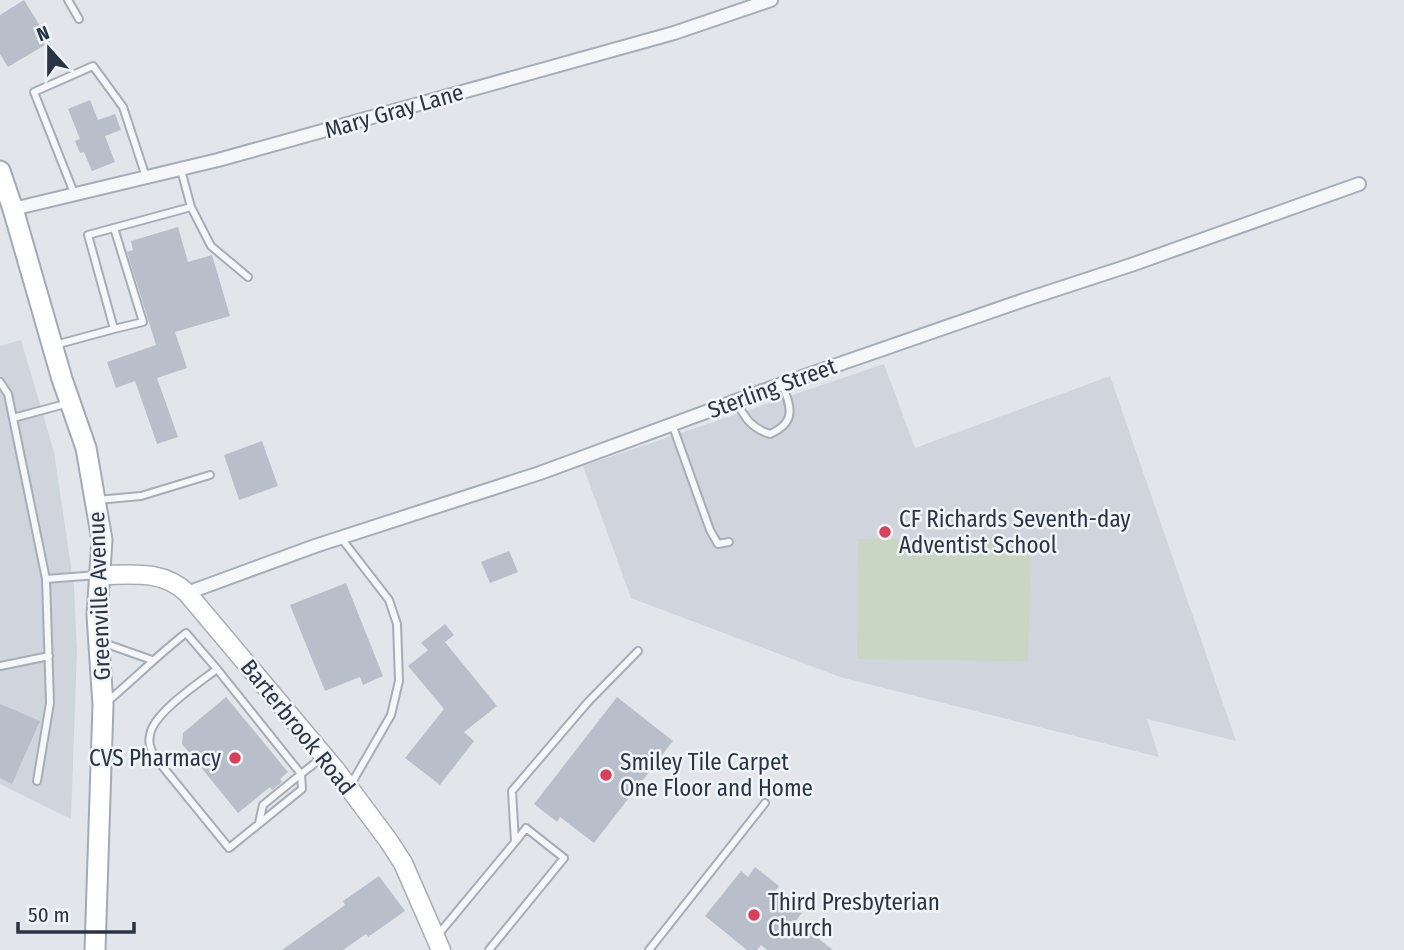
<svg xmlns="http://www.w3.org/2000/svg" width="1404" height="950" font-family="'Fira Sans Condensed',sans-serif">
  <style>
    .built { fill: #d0d5dd }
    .green { fill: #c8d6c3 }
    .building { fill: #b9bfca }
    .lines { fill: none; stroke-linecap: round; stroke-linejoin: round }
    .lane-casing { stroke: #a7adb6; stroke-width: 10 }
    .street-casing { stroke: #a7adb6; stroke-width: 16 }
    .secondary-casing { stroke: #a7adb6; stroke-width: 21 }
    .primary-casing { stroke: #a1aab8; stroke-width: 23 }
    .lane { stroke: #f5f7f9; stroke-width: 6 }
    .street { stroke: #f5f7f9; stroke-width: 12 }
    .secondary { stroke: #fff; stroke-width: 18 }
    .primary { stroke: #fff; stroke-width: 19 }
    .poi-dot { fill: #d7415b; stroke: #f2f5f8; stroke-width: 2.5 }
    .labels { text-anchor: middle; stroke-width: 5; stroke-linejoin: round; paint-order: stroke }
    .street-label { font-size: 23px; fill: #293445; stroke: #f2f5f8 }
    .poi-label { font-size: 23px; fill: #293445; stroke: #f2f5f8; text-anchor: start }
  </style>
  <rect width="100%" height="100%" fill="#e2e6eb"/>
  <path class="built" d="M 21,340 L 54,452 L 74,587 L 77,651 L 71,819 L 0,784 L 0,346 Z
    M 884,364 L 915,448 L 1110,376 L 1236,741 L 1147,719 L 1159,757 L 840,677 L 631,598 L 583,466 Z"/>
  <path class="green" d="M 858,539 L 1031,541 L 1028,661 L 857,659 Z"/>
  <path class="building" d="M 24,0 L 50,42 L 8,67 L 0,54 L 0,15 Z
    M 90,100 L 98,120 L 115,114 L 121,130 L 105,136 L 115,162 L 92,171 L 84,152 L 80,153 L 75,141 L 80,139 L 68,109 Z
    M 178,227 L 188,262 L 212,255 L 230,316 L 175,332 L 187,368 L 157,378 L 178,437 L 157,444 L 135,381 L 116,388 L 107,362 L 156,345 L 127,252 L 133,250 L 131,241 Z
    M 262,441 L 278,486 L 239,500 L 224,455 Z
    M 509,551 L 518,572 L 490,583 L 481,562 Z
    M 346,583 L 383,676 L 363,685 L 360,677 L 325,691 L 290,605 Z
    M 445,624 L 454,635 L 445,642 L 497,706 L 464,732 L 474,741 L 440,785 L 405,758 L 444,709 L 408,666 L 428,650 L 421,643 Z
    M 226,697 L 288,772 L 280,779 L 282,782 L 272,790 L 270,787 L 238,813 L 182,744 L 183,733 Z
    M 617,697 L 673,741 L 594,843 L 560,817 L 557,822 L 534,804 Z
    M 0,704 L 40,721 L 12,784 L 0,778 Z
    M 755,867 L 779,886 L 776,890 L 803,911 L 796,921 L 833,950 L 767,950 L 761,945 L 757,950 L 747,950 L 705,916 L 741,871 L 748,877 Z
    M 379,876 L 405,911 L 368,937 L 366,934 L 343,950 L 282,950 L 345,905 L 343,901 Z"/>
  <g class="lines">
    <g class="lane-casing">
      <path id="lane" d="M 68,0 L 79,19
        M 74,193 L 34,92 L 93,66 L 123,107 L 146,177
        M 191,207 L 211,246 L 248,277
        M 114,329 L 143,322 L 114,228
        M 55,345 L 114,329 L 88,235 L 191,207 L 181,170
        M 0,382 L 8,394 L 46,579 L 97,575
        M 736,401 C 745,418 751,428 770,434 C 797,422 791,407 782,384
        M 13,418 L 69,403
        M 672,424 L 710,530 L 718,544 L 729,542
        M 97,500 L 141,496 L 210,475
        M 341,538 L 389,600 L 397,624 L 399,681 L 391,715 L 350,786
        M 101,642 L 152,660
        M 0,666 L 49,656
        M 107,702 C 134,679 158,655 186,633 L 217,669
        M 301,774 L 302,789 L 229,848 L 154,756 C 151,749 148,743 150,735 C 153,713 199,683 217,669 L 301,774 L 323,757
        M 37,781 L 50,703 L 46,579
        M 259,823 L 263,805 L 301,774
        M 437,936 L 515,842 L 512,791 L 588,702 L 638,651
        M 489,950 L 564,858 L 526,828 L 516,841
        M 649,950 L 765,803"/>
    </g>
    <g class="street-casing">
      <path id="street" d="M 13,209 L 218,160 L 674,33 L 771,0
        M 187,593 L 315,546 L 540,473 L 782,384 L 1024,300 L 1131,265 L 1359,184"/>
    </g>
    <g class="secondary-casing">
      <path id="secondary" d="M 99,575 C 130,575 163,569 187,593 L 335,769 L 388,840 L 403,863 L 441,950"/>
    </g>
    <g class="primary-casing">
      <path id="primary" d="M 0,171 L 13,209 L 62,379 L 86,448 L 102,540 L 97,615 L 103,705 L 95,950"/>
    </g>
    <use href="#lane" class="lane"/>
    <use href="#street" class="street"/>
    <use href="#secondary" class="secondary"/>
    <use href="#primary" class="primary"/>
  </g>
  <g class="poi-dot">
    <circle cx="885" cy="532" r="7"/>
    <circle cx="235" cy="758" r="7"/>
    <circle cx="606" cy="775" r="7"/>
    <circle cx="754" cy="915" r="7"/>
  </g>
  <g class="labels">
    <g class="street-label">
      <text transform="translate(394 111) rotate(-16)" y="8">Mary Gray Lane</text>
      <text transform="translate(772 388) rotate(-20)" y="8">Sterling Street</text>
      <text transform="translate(99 596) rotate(-92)" y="8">Greenville Avenue</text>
      <text transform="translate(298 727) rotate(51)" y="8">Barterbrook Road</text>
    </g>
    <g class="poi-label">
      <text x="899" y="527">CF Richards Seventh-day<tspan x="899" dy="26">Adventist School</tspan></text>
      <text x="221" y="766" text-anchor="end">CVS Pharmacy</text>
      <text x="620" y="770">Smiley Tile Carpet<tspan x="620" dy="26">One Floor and Home</tspan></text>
      <text x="768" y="910">Third Presbyterian<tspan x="768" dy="26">Church</tspan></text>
    </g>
  </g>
  <g transform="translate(49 49) rotate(339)" stroke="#f2f5f8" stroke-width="5" paint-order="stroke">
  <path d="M0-5L12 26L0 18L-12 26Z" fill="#293445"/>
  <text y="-10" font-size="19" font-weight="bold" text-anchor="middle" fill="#293445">N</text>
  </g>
  <path d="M18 922v10h116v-10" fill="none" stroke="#293445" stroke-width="3.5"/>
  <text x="28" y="922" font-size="21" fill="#293445" stroke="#f2f5f8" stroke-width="5" paint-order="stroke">50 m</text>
</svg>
